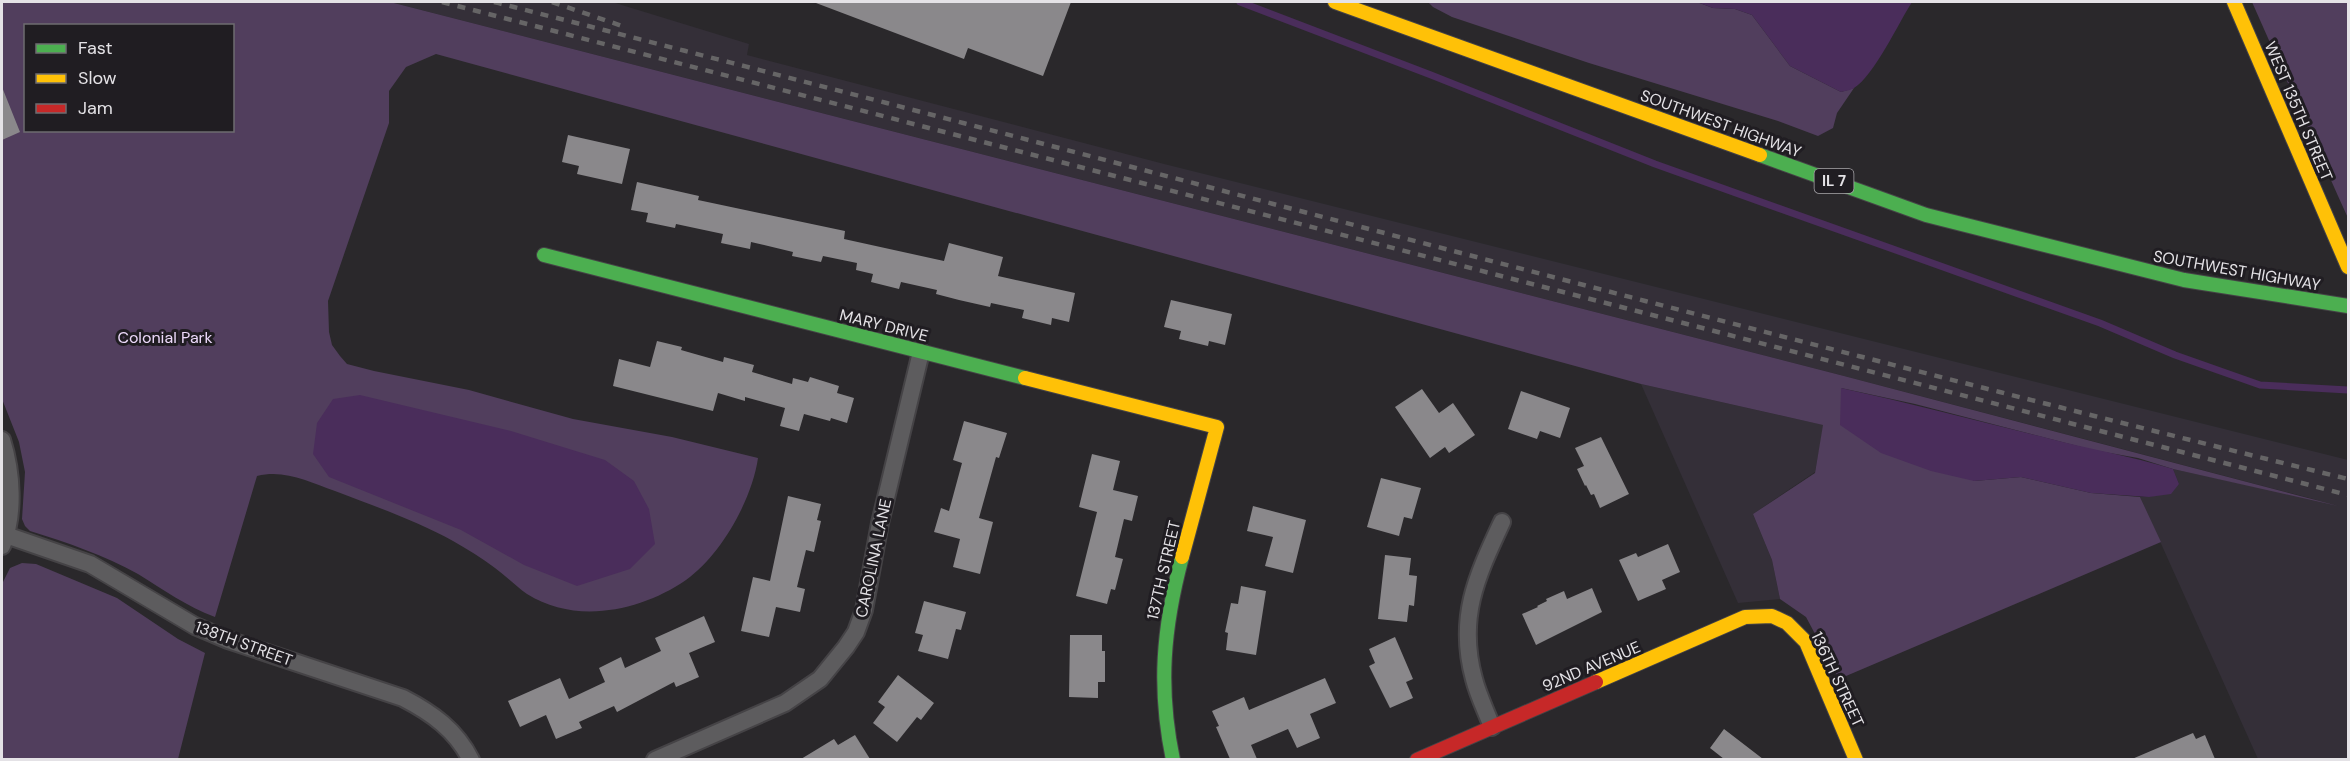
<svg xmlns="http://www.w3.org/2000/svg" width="2350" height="761" font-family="'DM Sans',sans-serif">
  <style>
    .built { fill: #342f38 }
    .green { fill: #513e5d; fill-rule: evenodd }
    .water { fill: #4a2d5b }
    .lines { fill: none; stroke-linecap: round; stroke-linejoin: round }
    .stream { stroke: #4a2d5b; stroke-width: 7 }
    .building { fill: #8a888b }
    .street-casing { stroke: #454346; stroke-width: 20 }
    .fast-casing { stroke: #454346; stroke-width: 16 }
    .slow-casing { stroke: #454346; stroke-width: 16 }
    .jam-casing { stroke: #454346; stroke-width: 16 }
    .street { stroke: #5d5c5e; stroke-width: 16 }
    .fast { stroke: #4caf50; stroke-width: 14 }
    .slow { stroke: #ffc107; stroke-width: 14 }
    .jam { stroke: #c62828; stroke-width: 14 }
    .rail { stroke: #666566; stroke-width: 4.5; stroke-dasharray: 8 8; stroke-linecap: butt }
    .labels { text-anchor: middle; stroke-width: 6; stroke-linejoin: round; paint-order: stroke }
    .shield { fill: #201d22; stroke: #a9a7ab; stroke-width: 1.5 }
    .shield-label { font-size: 15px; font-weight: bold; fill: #e4e2e6 }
    .street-label { font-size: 16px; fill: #e4e2e6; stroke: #201d22 }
    .park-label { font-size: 16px; fill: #eddafb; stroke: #201d22 }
  </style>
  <rect width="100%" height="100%" fill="#2a282b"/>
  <path class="built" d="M 390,2 L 612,2 L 749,44 L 747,55 L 1168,165 L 2348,460 L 2348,759 L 2258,759 L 2140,497 L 2149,497 L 2179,484 L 2173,469 L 2317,500 L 1844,376 Z
    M 1641,384 L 1824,425 L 1815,472 L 1753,514 L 1772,560 L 1780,599 L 1738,603 Z"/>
  <path class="green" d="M 2,2 L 390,2 L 1844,376 L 2338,506 L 2173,469 L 2138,458 L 2093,450 L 1915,404 L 1841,388 L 1974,481 L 2021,477 L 2091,493 L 2140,497 L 2161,542 L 1839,679 L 1806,617 L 1780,599 L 1772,560 L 1753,514 L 1815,473 L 1823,425 L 1641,384 L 436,54 L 406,67 L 389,91 L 389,123 L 328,301 L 329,332 L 332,345 L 340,356 L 347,364 L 374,371 L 469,390 L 573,419 L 672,437 L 758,458 C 752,500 721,555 686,580 C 641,611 576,625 527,594 C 516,586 506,576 495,568 C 482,558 467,549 453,541 C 419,522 372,505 335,491 C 309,482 285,469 257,476 L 215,617 C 186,606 164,590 138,574 C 104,555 68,543 30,531 L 25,526 L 22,519 L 25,472 L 19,442 L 2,399 ZM 26,26 L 232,26 L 232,130 L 26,130 Z
    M 1428,2 L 1697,2 L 1713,8 L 1735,9 L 1752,15 L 1790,66 L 1841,92 L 1854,88 L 1837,113 L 1833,128 L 1818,136 L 1778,121 L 1589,63 L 1452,17 L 1433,7 Z
    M 2252,2 L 2348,2 L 2348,218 L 2338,196 Z
    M 22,563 L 36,564 L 117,598 L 178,639 L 205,653 L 178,759 L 2,759 L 2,584 L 10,568 Z"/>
  <path class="water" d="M 1697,2 L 1912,2 C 1899,22 1874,76 1854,88 C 1851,90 1845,91 1841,92 L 1790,66 L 1752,15 L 1735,9 L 1713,8 Z
    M 1841,388 C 1910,403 1978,421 2047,438 C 2089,449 2131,456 2173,469 L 2179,484 L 2171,494 L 2149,497 L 2091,493 L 2021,477 L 1974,481 L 1931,471 L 1881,453 L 1840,425 Z
    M 360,395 L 511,431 L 605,460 L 634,481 L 649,509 L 655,544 L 630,569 L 577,586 L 524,565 L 461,530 L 329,477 L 313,454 L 317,423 L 333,399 Z"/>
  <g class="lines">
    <path class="stream" d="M 1240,2 L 1431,75 L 1655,164 L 2100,323 L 2175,355 L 2260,385 L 2348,390"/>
  </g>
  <path class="building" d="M 817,2 L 1071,2 L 1043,76 L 968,48 L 964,59 L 816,3 Z
    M 2,87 L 20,132 L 2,140 Z
    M 568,135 L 630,149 L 622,184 L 577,174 L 579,166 L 562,162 Z
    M 637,182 L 699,196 L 698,200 L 845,231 L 844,239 L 944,261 L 949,243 L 1003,257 L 998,276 L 1075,293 L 1069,322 L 1052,318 L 1051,325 L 1022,318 L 1024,310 L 991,303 L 990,307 L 959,300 L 936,294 L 937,290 L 901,282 L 899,289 L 871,282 L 873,274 L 856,270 L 857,263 L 823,256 L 821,262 L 792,256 L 793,252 L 751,242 L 750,249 L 721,243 L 723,234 L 676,224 L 675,228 L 646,222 L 648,213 L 631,210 Z
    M 1171,300 L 1232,314 L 1225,345 L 1209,341 L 1208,346 L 1179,339 L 1181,331 L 1164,327 Z
    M 657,341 L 682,347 L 681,350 L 723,362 L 724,357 L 754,365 L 752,372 L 792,384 L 793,378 L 808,382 L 810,377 L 839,386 L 837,393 L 854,398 L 847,423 L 831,418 L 830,421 L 804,414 L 799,431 L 780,426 L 785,408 L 745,397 L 745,401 L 718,393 L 713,411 L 613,386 L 619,359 L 650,367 Z
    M 1422,389 L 1439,413 L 1453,403 L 1475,435 L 1449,453 L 1445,447 L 1430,458 L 1395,407 Z
    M 1521,391 L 1570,408 L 1560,438 L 1540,431 L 1537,439 L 1508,429 Z
    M 964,421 L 1007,433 L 999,458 L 996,457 L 979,518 L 993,522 L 980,574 L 953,567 L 960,539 L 934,532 L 941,508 L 949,511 L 962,463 L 953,460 Z
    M 1601,437 L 1629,494 L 1600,508 L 1594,494 L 1591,495 L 1586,485 L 1585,486 L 1577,469 L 1584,466 L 1575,448 Z
    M 1092,454 L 1120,461 L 1113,490 L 1138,496 L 1132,521 L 1124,519 L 1115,557 L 1123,559 L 1115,590 L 1111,589 L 1107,604 L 1076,596 L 1097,512 L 1079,507 Z
    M 1381,478 L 1421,488 L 1412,519 L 1404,517 L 1399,536 L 1367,527 Z
    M 788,496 L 821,504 L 817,520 L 821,521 L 814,552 L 806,550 L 797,587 L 805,589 L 800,612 L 776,607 L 769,637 L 741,631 L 753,577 L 770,581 Z
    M 1253,506 L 1306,520 L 1293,573 L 1265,566 L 1273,537 L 1247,531 Z
    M 1668,544 L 1680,572 L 1662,580 L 1666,589 L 1638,601 L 1619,560 L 1636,553 L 1638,557 Z
    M 1385,555 L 1411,558 L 1409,575 L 1417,576 L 1414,606 L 1409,605 L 1407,622 L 1378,619 Z
    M 1241,586 L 1266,591 L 1256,655 L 1226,650 L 1228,633 L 1225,632 L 1231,603 L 1238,604 Z
    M 1592,588 L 1602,612 L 1536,645 L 1522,614 L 1538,607 L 1537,606 L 1547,601 L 1546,599 L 1564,591 L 1567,599 Z
    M 924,601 L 966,612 L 961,630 L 956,629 L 948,659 L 918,651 L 923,635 L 915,633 Z
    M 704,616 L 715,642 L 689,653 L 699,677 L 676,687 L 674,682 L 617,712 L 614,706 L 579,722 L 582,728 L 556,739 L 546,715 L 520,727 L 508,701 L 560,678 L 569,699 L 605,682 L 599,668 L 621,657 L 625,668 L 661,651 L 655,638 Z
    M 1070,635 L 1102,635 L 1102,651 L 1105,651 L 1105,682 L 1098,682 L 1098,698 L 1069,697 Z
    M 1395,637 L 1413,679 L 1406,682 L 1413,698 L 1390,708 L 1369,666 L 1375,663 L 1369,649 Z
    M 898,675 L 934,703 L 921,720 L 917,717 L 897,742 L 873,723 L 885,707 L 878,702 Z
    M 1325,678 L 1336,703 L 1310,714 L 1320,738 L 1297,748 L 1288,729 L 1251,745 L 1257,759 L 1230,759 L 1216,727 L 1219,726 L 1212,711 L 1244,697 L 1249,710 Z
    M 1724,729 L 1763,759 L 1724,759 L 1710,748 Z
    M 2193,733 L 2196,739 L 2205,735 L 2215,759 L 2132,759 Z
    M 855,735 L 870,759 L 801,759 L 834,739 L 838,745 Z"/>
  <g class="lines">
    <g class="street-casing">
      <path id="street" d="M 2,440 C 12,472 15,514 2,546
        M 6,535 L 90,564 L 195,626 L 228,640 L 403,698 C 432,713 456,730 471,760
        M 1492,727 C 1486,711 1478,695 1474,679 C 1457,617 1477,576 1502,522
        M 655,760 L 785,703 L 820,679 L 846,647 L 856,632 L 864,610 L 880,523 L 921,352"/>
    </g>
    <g class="fast-casing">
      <path id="fast" d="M 1760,155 L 1926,215 L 2184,280 L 2348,306
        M 544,255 L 1025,378
        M 1173,760 C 1158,688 1163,628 1182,557"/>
    </g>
    <g class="slow-casing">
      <path id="slow" d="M 1335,2 L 1760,155
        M 2234,2 L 2348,267
        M 1025,378 L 1217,427 L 1182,557
        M 1596,682 L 1745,617 L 1772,616 L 1787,623 L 1806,642 L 1856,760"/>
    </g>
    <g class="jam-casing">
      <path id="jam" d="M 1417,760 L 1596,682"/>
    </g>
    <use href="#street" class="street"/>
    <use href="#fast" class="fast"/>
    <use href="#slow" class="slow"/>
    <use href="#jam" class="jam"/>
    <path class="rail" d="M 442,2 L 2348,495
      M 494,2 C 1112,159 1728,327 2348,479
      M 552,2 L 625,27"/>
  </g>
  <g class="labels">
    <rect class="shield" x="1814.5" y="169" width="39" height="24" rx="4.5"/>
    <g class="shield-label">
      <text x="1834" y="186">IL 7</text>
    </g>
    <g class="street-label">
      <text transform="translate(2299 111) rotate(67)" y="6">WEST 135TH STREET</text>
      <text transform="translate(1721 123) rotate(20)" y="6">SOUTHWEST HIGHWAY</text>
      <text transform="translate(2237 270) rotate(10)" y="6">SOUTHWEST HIGHWAY</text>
      <text transform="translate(884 325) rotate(14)" y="6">MARY DRIVE</text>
      <text transform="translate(873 558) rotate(-78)" y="6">CAROLINA LANE</text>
      <text transform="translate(1163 570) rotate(-77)" y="6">137TH STREET</text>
      <text transform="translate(244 643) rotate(20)" y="6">138TH STREET</text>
      <text transform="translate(1591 666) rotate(-23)" y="6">92ND AVENUE</text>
      <text transform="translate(1838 679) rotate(65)" y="6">136TH STREET</text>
    </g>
    <g class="park-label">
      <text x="165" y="343">Colonial Park</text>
    </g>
  </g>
  <rect width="2350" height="761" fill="none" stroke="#e4e2e6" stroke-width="6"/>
  <rect x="24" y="24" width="210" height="108" fill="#201d22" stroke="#6e6c70" stroke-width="1.5"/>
  <rect x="36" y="44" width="30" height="9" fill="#4caf50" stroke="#6e6c70" stroke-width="1.5"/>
  <text x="78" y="54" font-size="18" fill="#e4e2e6">Fast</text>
  <rect x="36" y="74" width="30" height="9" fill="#ffc107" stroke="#6e6c70" stroke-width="1.5"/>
  <text x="78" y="84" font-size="18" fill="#e4e2e6">Slow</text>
  <rect x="36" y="104" width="30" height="9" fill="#c62828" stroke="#6e6c70" stroke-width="1.5"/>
  <text x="78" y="114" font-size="18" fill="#e4e2e6">Jam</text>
</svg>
